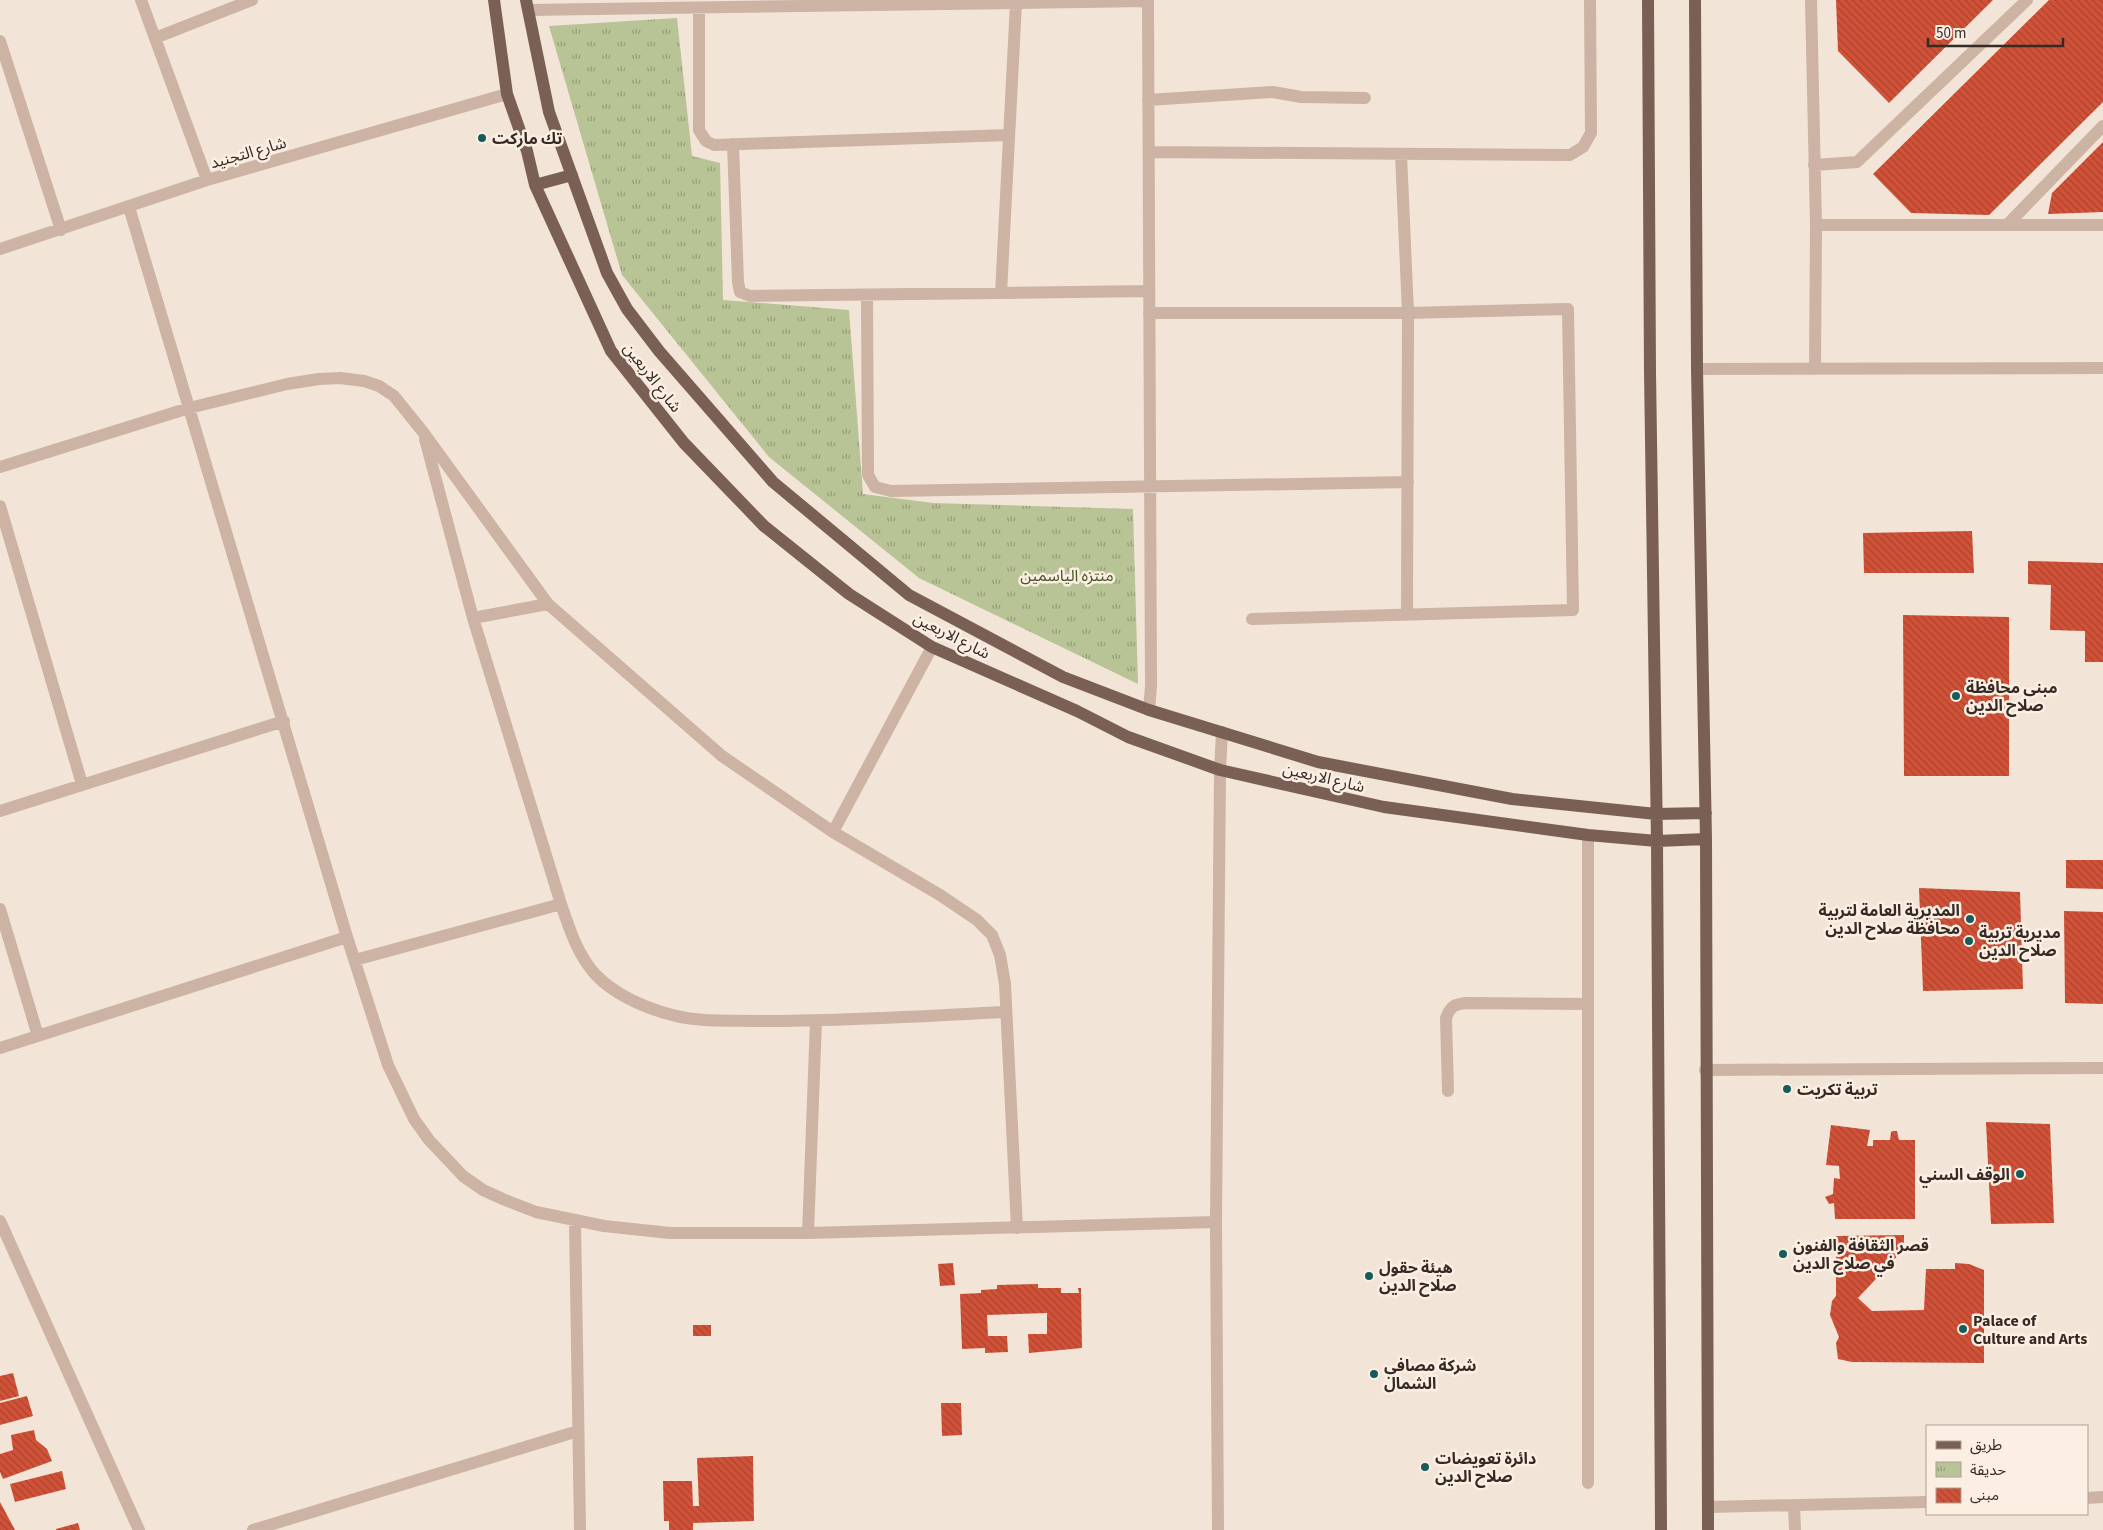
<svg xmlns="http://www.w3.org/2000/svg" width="2103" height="1530" font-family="'Source Sans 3','Noto Sans Arabic',sans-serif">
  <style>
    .park { fill: url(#park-tufts) }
    .building { fill: url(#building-back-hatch) }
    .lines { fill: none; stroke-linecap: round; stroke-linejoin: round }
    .minor { stroke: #ccb3a3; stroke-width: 12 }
    .major { stroke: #7a5f55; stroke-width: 12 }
    .poi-dot { fill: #185b5b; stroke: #fbefe4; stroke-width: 2 }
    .labels { text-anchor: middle; stroke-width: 5; stroke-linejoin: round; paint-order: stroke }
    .poi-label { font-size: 16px; font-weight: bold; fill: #362a25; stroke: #fbefe4; text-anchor: start }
    .street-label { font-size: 16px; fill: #362a25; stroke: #fbefe4 }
    .park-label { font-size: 16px; fill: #495727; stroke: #fbefe4 }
  </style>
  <defs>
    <pattern id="park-tufts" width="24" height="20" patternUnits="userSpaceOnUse" patternTransform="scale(1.25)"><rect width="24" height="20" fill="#b8c396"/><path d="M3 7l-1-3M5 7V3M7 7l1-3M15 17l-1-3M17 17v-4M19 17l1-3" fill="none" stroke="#969f7a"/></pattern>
    <pattern id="building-back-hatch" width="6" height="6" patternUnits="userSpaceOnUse" patternTransform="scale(1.25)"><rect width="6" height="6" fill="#d15238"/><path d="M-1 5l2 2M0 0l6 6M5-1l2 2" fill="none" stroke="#aa442f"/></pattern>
  </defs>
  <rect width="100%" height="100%" fill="#f3e4d8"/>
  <path class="park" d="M 677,18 L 692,156 L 720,163 L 723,300 L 849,310 L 863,494 L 933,503 L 1133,509 L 1138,684 L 919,578 L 769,457 L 622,275 L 549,26 Z"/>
  <path class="building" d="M 1836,0 L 1993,0 L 1889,103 L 1838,51 Z
    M 2049,0 L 2103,0 L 2103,102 L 1989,215 L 1911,213 L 1873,174 Z
    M 2103,142 L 2103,212 L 2048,214 L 2052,193 Z
    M 1972,531 L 1974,573 L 1864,573 L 1863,533 Z
    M 2028,561 L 2103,563 L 2103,662 L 2085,662 L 2085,631 L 2050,630 L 2051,585 L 2028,584 Z
    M 1903,615 L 2009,617 L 2009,776 L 1904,776 Z
    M 2066,860 L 2103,860 L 2103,889 L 2066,888 Z
    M 1919,888 L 2020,892 L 2023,989 L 1923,991 Z
    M 2064,911 L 2103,912 L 2103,1004 L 2065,1003 Z
    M 1986,1122 L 2050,1124 L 2054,1223 L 1991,1224 Z
    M 1831,1125 L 1870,1130 L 1867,1146 L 1873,1146 L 1873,1140 L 1890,1140 L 1891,1132 L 1893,1131 L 1897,1131 L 1899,1140 L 1915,1140 L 1915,1219 L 1835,1219 L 1834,1203 L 1829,1204 L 1825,1197 L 1833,1194 L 1834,1178 L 1840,1179 L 1839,1166 L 1826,1165 Z
    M 1904,1235 L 1904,1249 L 1858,1298 L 1872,1311 L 1924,1310 L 1926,1269 L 1955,1269 L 1955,1263 L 1969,1264 L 1984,1270 L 1984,1363 L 1852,1362 L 1838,1359 L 1836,1343 L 1839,1337 L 1830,1315 L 1832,1301 L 1836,1296 L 1836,1270 L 1839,1266 L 1836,1264 L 1836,1236 Z
    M 953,1263 L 955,1285 L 940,1286 L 938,1264 Z
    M 1038,1284 L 1038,1288 L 1061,1288 L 1061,1293 L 1079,1293 L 1078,1288 L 1081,1288 L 1082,1348 L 1029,1353 L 1028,1334 L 1047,1334 L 1047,1313 L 987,1315 L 988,1336 L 1007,1336 L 1008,1352 L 985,1353 L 985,1348 L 962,1349 L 960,1294 L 981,1293 L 981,1290 L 997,1289 L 997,1285 Z
    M 693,1325 L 711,1325 L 711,1336 L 693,1336 Z
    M 13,1373 L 19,1396 L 0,1401 L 0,1376 Z
    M 27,1396 L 33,1416 L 0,1425 L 0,1403 Z
    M 941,1403 L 961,1403 L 962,1435 L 942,1436 Z
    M 34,1430 L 36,1440 L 47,1449 L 52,1461 L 3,1479 L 0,1472 L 0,1454 L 13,1450 L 11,1435 Z
    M 753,1456 L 754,1521 L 693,1523 L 693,1530 L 669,1530 L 669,1521 L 664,1521 L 663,1481 L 692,1481 L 693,1506 L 699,1506 L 697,1458 Z
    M 62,1471 L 66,1489 L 15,1502 L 10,1484 Z
    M 0,1502 L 15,1530 L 0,1530 Z
    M 78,1523 L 80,1530 L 56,1530 L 56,1529 Z"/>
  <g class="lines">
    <path class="minor" d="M 141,0 L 207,180
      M 1148,0 L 1151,686 L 1149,710
      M 1811,0 L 1816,225 L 2103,225
      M 699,8 L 699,130 L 706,141 L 714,145 L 1009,135
      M 528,10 L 1148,1
      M 155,38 L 252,0
      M 0,41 L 61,230
      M 1148,100 L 1273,92 L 1301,97 L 1365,98
      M 733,144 L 738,282 L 740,292 L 750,296 L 1149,291
      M 1149,152 L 1570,155 L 1583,147 L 1591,133 L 1590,0
      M 1401,154 L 1408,313 L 1407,614
      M 1814,165 L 1857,162 L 2027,0
      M 129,207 L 347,937 L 388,1065 L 414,1119 L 429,1140 L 463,1176 L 483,1190 L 505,1200 L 536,1212 L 604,1226 L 670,1233 L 808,1233 L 1216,1222
      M 2007,225 L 2103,126
      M 0,249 L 207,180 L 507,94
      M 1001,293 L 1016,3
      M 867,295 L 868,475 L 875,487 L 891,491 L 1408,482
      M 1149,313 L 1408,313 L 1568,309 L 1573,610 L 1252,619
      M 1697,369 L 2103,368
      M 1815,369 L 1816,225
      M 425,439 L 473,618 L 561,904 C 569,928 578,956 596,975 C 613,993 641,1006 665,1013 C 696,1023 731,1020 763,1021 C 844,1021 925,1016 1005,1012
      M 0,467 L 189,408 L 287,384 L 319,379 L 340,378 L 364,381 L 379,386 L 394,396 L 423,432 L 548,604 L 722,756 L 833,832 L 940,895 L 977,920 L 992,935 L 1000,955 L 1005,984 L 1017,1228
      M 0,506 L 82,784
      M 473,618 L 548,604
      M 0,811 L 284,721
      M 833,832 L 932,647
      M 1588,835 L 1588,1483
      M 0,909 L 38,1036
      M 355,960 L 561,904
      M 0,1048 L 347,937
      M 1705,1070 L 2103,1068
      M 1448,1091 L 1446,1018 C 1450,1007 1454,1004 1466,1003 L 1588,1004
      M 0,1221 L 139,1530
      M 575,1221 L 580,1530
      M 808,1233 L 816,1021
      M 2087,1498 L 2103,1497
      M 1794,1505 L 1795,1530
      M 1708,1507 L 1927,1502
      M 253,1530 L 578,1431
      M 1218,1530 L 1216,1222 L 1220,770 L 1222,732"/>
    <path class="major" d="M 494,0 L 507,94 L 527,151 L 535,185 L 611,351 L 684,443 L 764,526 L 849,594 L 932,647 L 1077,711 L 1128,737 L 1220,770 L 1384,807 L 1588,835 L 1657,841 L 1706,839
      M 526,0 L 549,112 L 607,273 L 627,309 L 659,351 L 773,482 L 909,595 L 1063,677 L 1149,710 L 1318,762 L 1512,799 L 1656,814 L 1706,813
      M 1648,0 L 1650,372 L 1657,841 L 1661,1530
      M 1695,0 L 1697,369 L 1706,839 L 1708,1530
      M 535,185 L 572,175"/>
  </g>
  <g class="poi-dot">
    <circle cx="482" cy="138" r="5"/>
    <circle cx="1956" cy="696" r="5"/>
    <circle cx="1970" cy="919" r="5"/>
    <circle cx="1969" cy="941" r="5"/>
    <circle cx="1787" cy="1089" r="5"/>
    <circle cx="2020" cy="1174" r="5"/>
    <circle cx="1783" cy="1254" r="5"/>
    <circle cx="1369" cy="1276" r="5"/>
    <circle cx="1963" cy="1329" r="5"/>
    <circle cx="1374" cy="1374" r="5"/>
    <circle cx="1425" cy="1467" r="5"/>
  </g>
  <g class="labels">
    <g class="poi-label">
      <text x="492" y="144">تك ماركت</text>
      <text x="1966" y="693">مبنى محافظة<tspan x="1966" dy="18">صلاح الدين</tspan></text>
      <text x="1960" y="916" text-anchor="end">المديرية العامة لتربية<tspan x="1960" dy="18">محافظة صلاح الدين</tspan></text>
      <text x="1979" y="938">مديرية تربية<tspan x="1979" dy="18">صلاح الدين</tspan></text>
      <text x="1797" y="1095">تربية تكريت</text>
      <text x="2010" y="1180" text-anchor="end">الوقف السني</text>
      <text x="1793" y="1251">قصر الثقافة والفنون<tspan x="1793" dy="18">في صلاح الدين</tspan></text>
      <text x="1379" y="1273">هيئة حقول<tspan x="1379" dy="18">صلاح الدين</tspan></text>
      <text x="1973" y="1326">Palace of<tspan x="1973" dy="18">Culture and Arts</tspan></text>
      <text x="1384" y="1371">شركة مصافي<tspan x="1384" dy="18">الشمال</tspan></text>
      <text x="1435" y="1464">دائرة تعويضات<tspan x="1435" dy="18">صلاح الدين</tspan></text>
    </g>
    <g class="street-label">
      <text transform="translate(248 152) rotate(-16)" y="6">شارع التجنيد</text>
      <text transform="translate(653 377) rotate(52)" y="6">شارع الاربعين</text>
      <text transform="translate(952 635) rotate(27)" y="6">شارع الاربعين</text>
      <text transform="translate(1324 777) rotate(13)" y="6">شارع الاربعين</text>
    </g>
    <g class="park-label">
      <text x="1067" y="581">منتزه الياسمين</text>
    </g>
  </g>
  <rect x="1926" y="1425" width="162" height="90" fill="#fbefe4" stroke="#aca098"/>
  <rect x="1936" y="1441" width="25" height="8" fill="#7a5f55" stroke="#aca098"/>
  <text x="1970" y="1450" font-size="15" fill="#362a25">طريق</text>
  <rect x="1936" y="1462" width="25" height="15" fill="url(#park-tufts)" stroke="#aca098"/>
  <text x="1970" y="1475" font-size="15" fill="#362a25">حديقة</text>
  <rect x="1936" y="1488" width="25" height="15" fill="url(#building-back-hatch)" stroke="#aca098"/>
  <text x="1970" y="1500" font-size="15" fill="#362a25">مبنى</text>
  <path d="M1928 38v8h135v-8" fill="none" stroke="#362a25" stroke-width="2.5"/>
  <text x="1936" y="38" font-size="15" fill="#362a25" stroke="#fbefe4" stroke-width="4" paint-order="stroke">50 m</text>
</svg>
